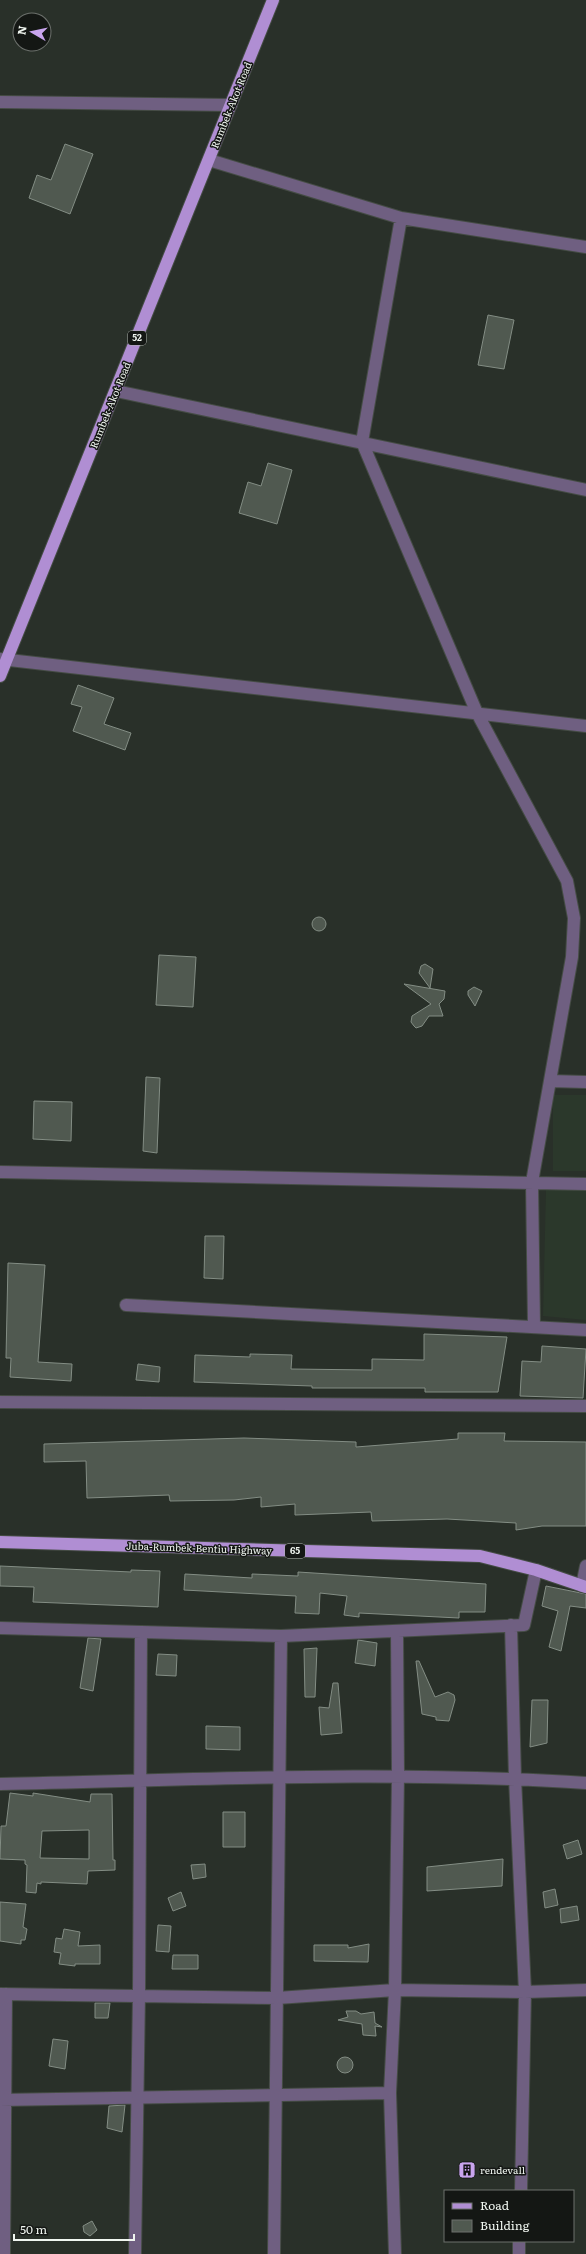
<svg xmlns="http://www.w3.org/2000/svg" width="586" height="2254" font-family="Literata,serif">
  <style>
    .built { fill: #2b382b }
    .building { fill: #505950; stroke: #838d84; fill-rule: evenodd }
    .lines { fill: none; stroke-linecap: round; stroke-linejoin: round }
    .minor-casing { stroke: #454c45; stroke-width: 14 }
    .major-casing { stroke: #454c45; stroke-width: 14 }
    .minor { stroke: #6f5f81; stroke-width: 12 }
    .major { stroke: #b08ed3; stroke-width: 12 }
    .labels { text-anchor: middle; stroke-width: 3; stroke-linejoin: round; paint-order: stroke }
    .shield { fill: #141714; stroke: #aeb3ae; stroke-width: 1 }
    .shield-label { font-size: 9px; font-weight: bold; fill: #f0f6f0 }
    .street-label { font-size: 10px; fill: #f0f6f0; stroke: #141714 }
    .poi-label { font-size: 10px; fill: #f0f6f0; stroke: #141714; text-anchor: start }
  </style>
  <rect width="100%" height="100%" fill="#293029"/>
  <path class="built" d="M 553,1095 L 586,1095 L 586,1171 L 553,1171 Z
    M 546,1189 L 586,1190 L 586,1320 L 543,1316 Z"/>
  <path class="building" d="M 65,144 L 93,154 L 70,214 L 29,198 L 37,175 L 51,180 Z
    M 488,315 L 514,320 L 504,369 L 478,365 Z
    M 268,463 L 292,470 L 277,524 L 239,513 L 248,482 L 261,486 Z
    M 78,685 L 114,698 L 104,724 L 131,733 L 125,750 L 73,731 L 82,707 L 71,704 Z
    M312 924a7 7 0 1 1 14 0a7 7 0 1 1-14 0Z
    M 159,955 L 196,957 L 193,1007 L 156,1005 Z
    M 425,964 L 433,969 L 430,988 L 419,973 L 421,966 Z
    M 404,984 L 445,991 L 444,999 L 439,1004 L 443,1016 L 429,1016 L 422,1026 L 416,1028 L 414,1026 L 411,1022 L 412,1016 L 431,1004 Z
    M 474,987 L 482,991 L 475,1006 L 468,995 L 468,991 Z
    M 146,1077 L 160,1078 L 157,1153 L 143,1151 Z
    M 34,1101 L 72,1102 L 71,1141 L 33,1139 Z
    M 205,1236 L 224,1236 L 223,1279 L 204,1278 Z
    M 8,1263 L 45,1265 L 38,1362 L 72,1364 L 71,1381 L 10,1377 L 11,1358 L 6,1358 Z
    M 424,1334 L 507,1337 L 498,1392 L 425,1392 L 425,1388 L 312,1388 L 312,1386 L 194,1382 L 195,1355 L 250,1357 L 250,1354 L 292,1355 L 291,1369 L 372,1370 L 372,1359 L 424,1360 Z
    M 542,1346 L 586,1349 L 583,1398 L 520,1396 L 522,1361 L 541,1362 Z
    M 138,1364 L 160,1367 L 159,1382 L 136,1380 Z
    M 458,1433 L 505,1433 L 504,1441 L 586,1442 L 586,1526 L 542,1526 L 516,1530 L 516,1523 L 447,1519 L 372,1521 L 371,1512 L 295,1515 L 295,1504 L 261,1507 L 261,1497 L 234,1500 L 170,1501 L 169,1495 L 87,1498 L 86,1461 L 44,1462 L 44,1444 L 244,1438 L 356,1442 L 356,1447 L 458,1439 Z
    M 0,1566 L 131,1572 L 131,1570 L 160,1571 L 158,1607 L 33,1602 L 34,1587 L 0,1586 Z
    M 298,1572 L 486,1584 L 485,1612 L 459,1612 L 459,1618 L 359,1613 L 359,1617 L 344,1615 L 347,1596 L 320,1593 L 319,1614 L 295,1613 L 296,1596 L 184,1590 L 185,1574 L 252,1578 L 252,1574 L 298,1576 Z
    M 546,1586 L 586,1594 L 586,1608 L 570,1606 L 561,1651 L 549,1647 L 558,1611 L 542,1606 Z
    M 88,1638 L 101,1639 L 93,1691 L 80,1688 Z
    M 358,1640 L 377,1643 L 375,1666 L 355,1663 Z
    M 317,1648 L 315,1697 L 305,1697 L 304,1649 Z
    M 158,1654 L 177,1655 L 176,1676 L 156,1675 Z
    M 416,1661 L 419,1661 L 435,1697 L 448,1692 L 454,1695 L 455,1700 L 449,1721 L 436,1720 L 436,1717 L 422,1714 Z
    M 333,1683 L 338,1683 L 342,1733 L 321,1735 L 319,1707 L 329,1708 Z
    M 532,1700 L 548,1700 L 547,1743 L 530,1747 Z
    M 206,1726 L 240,1727 L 240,1750 L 206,1749 Z
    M 10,1793 L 33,1796 L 33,1793 L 90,1802 L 91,1794 L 112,1794 L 113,1860 L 115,1860 L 115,1870 L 88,1871 L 87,1884 L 41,1882 L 41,1884 L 37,1883 L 36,1893 L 26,1892 L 27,1865 L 25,1864 L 25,1860 L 0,1859 L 1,1826 L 6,1826 ZM 89,1830 L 89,1859 L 40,1858 L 42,1831 Z
    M 223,1812 L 245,1812 L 245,1847 L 223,1847 Z
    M 578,1840 L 582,1854 L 567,1859 L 563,1845 Z
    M 503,1859 L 502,1886 L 427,1891 L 427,1867 Z
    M 205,1864 L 206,1877 L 193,1879 L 191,1865 Z
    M 555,1889 L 558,1905 L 545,1908 L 543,1892 Z
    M 181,1892 L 186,1906 L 173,1911 L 168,1898 Z
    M 0,1902 L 26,1904 L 23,1927 L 27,1929 L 25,1940 L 21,1940 L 21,1944 L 0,1941 Z
    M 577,1906 L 579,1920 L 561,1923 L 560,1909 Z
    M 158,1925 L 171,1926 L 169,1952 L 156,1951 Z
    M 64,1929 L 80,1932 L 78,1946 L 100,1945 L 100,1964 L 75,1964 L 75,1966 L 59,1964 L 61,1953 L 54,1952 L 56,1938 L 62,1939 Z
    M 369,1944 L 368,1962 L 314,1961 L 314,1945 L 348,1945 L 348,1948 Z
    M 173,1955 L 198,1955 L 198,1969 L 172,1969 Z
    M 95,2003 L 110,2003 L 108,2018 L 95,2018 Z
    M 346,2011 L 356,2011 L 361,2014 L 374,2012 L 375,2023 L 382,2027 L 375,2026 L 376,2036 L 363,2035 L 362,2024 L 338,2020 L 348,2017 Z
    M 53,2039 L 68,2041 L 65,2069 L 49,2066 Z
    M337 2065a8 8 0 1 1 16 0a8 8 0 1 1-16 0Z
    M 125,2105 L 122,2132 L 107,2128 L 109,2106 Z
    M 92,2221 L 97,2230 L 90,2236 L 84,2232 L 83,2226 Z"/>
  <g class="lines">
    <g class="minor-casing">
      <path id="minor" d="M 0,102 L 231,105
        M 209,160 L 401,218 L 586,247
        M 401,218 L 362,442 L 477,713 L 567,881 L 574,918 L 572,957 L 532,1182 L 534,1326
        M 116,391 L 586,490
        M 0,659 L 586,726
        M 550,1081 L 586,1082
        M 0,1172 L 586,1184
        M 126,1305 L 586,1330
        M 0,1402 L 586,1406
        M 582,1586 L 586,1566
        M 511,1625 L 515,1778 L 525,1992 L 521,2191
        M 0,1628 L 281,1636 L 524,1625 L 536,1570
        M 0,1784 C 195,1780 391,1770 586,1783
        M 0,1994 L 277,1998 L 395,1990 L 525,1992 L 586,1990
        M 0,2100 L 390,2093
        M 4,2254 L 6,1994
        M 135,2254 L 139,1994 L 141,1632
        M 274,2254 L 281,1636
        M 395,2254 L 390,2093 L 395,1990 L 398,1775 L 397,1632
        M 519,2254 L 519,2241"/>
    </g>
    <g class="major-casing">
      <path id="major" d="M 0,676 L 273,0
        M 0,1542 L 480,1556 L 536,1570 L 586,1587"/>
    </g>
    <use href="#minor" class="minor"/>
    <use href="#major" class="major"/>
  </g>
  <defs>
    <g id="building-square" transform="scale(0.9)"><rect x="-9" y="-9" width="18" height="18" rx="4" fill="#c9a5ee" stroke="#141714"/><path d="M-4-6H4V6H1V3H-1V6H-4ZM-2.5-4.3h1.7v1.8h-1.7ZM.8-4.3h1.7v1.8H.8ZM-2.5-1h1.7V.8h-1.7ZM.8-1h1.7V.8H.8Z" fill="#111"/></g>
  </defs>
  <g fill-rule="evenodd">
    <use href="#building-square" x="467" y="2170"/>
  </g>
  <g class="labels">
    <g class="shield">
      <rect x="128" y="331" width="18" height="14" rx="3"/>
      <rect x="285" y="1544" width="20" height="14" rx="3"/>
    </g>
    <g class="shield-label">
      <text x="137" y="341">52</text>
      <text x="295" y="1554">65</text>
    </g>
    <g class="street-label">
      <text transform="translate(231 105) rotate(-68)" y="4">Rumbek-Akot Road</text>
      <text transform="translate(110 405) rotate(-68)" y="4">Rumbek-Akot Road</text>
      <text transform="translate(199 1548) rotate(2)" y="4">Juba-Rumbek-Bentiu Highway</text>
    </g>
    <g class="poi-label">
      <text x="480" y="2174">rendevall</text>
    </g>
  </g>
  <rect x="444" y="2190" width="130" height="52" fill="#141714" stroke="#6c706c"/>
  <rect x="452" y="2203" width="20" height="6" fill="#b08ed3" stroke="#6c706c"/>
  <text x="480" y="2210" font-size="12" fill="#f0f6f0">Road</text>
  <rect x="452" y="2220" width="20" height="12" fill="#505950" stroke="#6c706c"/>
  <text x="480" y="2230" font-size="12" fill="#f0f6f0">Building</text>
  <g transform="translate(32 32) rotate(279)"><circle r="19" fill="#141714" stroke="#6c706c"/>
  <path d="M0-3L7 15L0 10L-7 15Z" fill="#c9a5ee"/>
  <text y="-6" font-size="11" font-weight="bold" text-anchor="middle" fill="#f0f6f0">N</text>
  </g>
  <path d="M14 2234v6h120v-6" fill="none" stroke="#f0f6f0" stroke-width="2"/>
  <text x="20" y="2234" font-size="12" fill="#f0f6f0" stroke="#141714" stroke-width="3" paint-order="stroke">50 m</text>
</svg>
